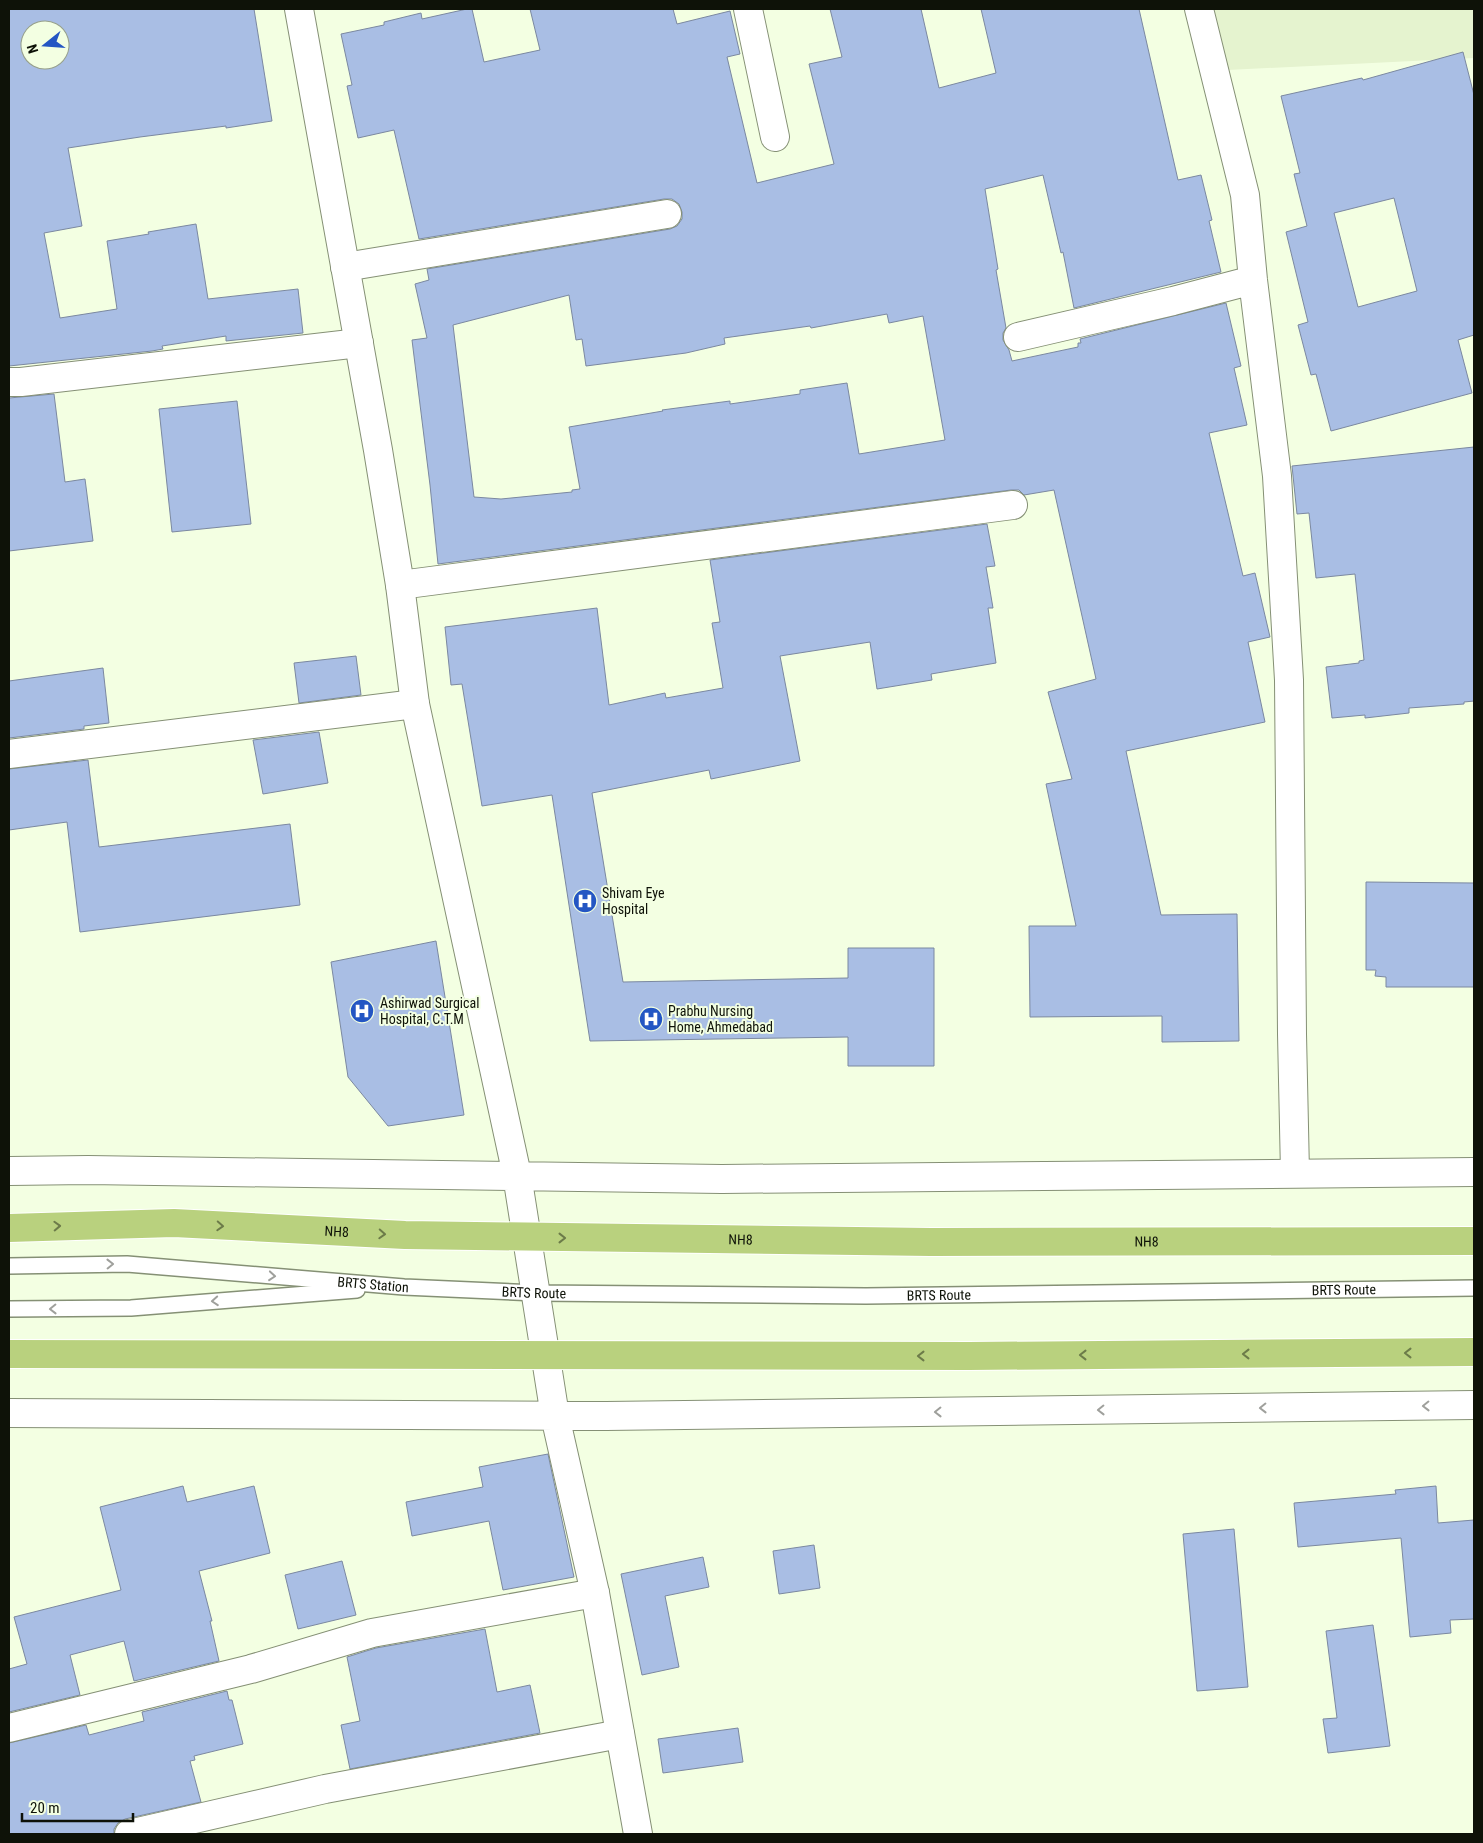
<svg xmlns="http://www.w3.org/2000/svg" width="1483" height="1843" font-family="'Roboto Condensed',sans-serif">
  <style>
    .built { fill: #e5f3cf }
    .building { fill: #a9bee4; stroke: #7b88a0; fill-rule: evenodd }
    .lines { fill: none; stroke-linecap: round; stroke-linejoin: round }
    .lane-casing { stroke: #859075; stroke-width: 18 }
    .street-casing { stroke: #859075; stroke-width: 30 }
    .secondary-casing { stroke: #859075; stroke-width: 30 }
    .primary-casing { stroke: #fff; stroke-width: 30 }
    .lane { stroke: #fff; stroke-width: 15 }
    .street { stroke: #fff; stroke-width: 28 }
    .secondary { stroke: #fff; stroke-width: 28 }
    .primary { stroke: #b9d17e; stroke-width: 28 }
    .oneway { stroke: #6c7b49 }
    .oneway2 { stroke: #9fa09c }
    .labels { text-anchor: middle; stroke-width: 4; stroke-linejoin: round; paint-order: stroke }
    .poi-label { font-size: 14px; fill: #0e1208; stroke: #f3ffe2; text-anchor: start }
    .street-label { font-size: 14px; fill: #0e1208; stroke: #f3ffe2 }
  </style>
  <rect width="100%" height="100%" fill="#f3ffe2"/>
  <path class="built" d="M 1189,9 L 1474,9 L 1474,58 L 1208,71 Z"/>
  <path class="building" d="M 9,9 L 254,9 L 272,121 L 226,128 L 226,126 L 140,137 L 68,148 L 82,226 L 44,233 L 60,318 L 117,309 L 107,241 L 149,234 L 148,232 L 196,224 L 208,299 L 298,289 L 303,333 L 226,341 L 226,336 L 162,346 L 163,349 L 152,351 L 9,366 ZM 30,30 L 60,30 L 60,60 L 30,60 Z
    M 467,9 L 472,9 L 484,62 L 540,50 L 530,9 L 673,9 L 677,24 L 730,11 L 740,54 L 727,57 L 757,183 L 834,164 L 809,64 L 842,57 L 830,9 L 921,9 L 939,88 L 996,73 L 981,9 L 1139,9 L 1178,180 L 1201,175 L 1212,220 L 1209,221 L 1221,272 L 1074,308 L 1063,252 L 1061,253 L 1043,175 L 985,189 L 998,269 L 996,270 L 1006,328 L 1003,333 L 1003,340 L 1009,350 L 1012,361 L 1078,347 L 1078,343 L 1081,343 L 1080,339 L 1226,303 L 1241,366 L 1234,368 L 1247,425 L 1209,433 L 1243,576 L 1255,573 L 1270,637 L 1248,642 L 1265,722 L 1126,751 L 1161,915 L 1237,914 L 1239,1041 L 1162,1042 L 1162,1016 L 1030,1017 L 1029,926 L 1076,926 L 1046,784 L 1072,779 L 1048,692 L 1096,679 L 1054,490 L 1024,495 L 1019,490 L 1011,490 L 438,564 L 430,485 L 412,340 L 427,338 L 415,284 L 429,280 L 427,269 L 670,229 L 677,226 L 682,219 L 682,212 L 679,204 L 672,199 L 664,199 L 419,239 L 394,130 L 358,138 L 347,86 L 352,85 L 341,34 L 384,25 L 384,22 L 421,13 L 422,19 ZM 569,295 L 576,340 L 582,339 L 586,366 L 686,353 L 725,344 L 724,338 L 810,326 L 811,328 L 887,314 L 889,323 L 923,316 L 945,440 L 859,454 L 847,383 L 800,390 L 800,394 L 730,404 L 730,401 L 662,410 L 663,411 L 569,427 L 580,489 L 572,490 L 572,492 L 501,499 L 474,497 L 453,325 Z
    M 1463,52 L 1474,95 L 1474,335 L 1458,340 L 1472,393 L 1331,431 L 1316,374 L 1311,375 L 1298,325 L 1308,322 L 1286,232 L 1307,226 L 1294,174 L 1300,173 L 1281,96 L 1362,78 L 1363,80 ZM 1394,198 L 1417,291 L 1358,307 L 1334,213 Z
    M 54,394 L 65,482 L 85,479 L 93,541 L 9,551 L 9,398 Z
    M 237,401 L 251,524 L 172,532 L 159,409 Z
    M 1474,447 L 1474,701 L 1464,702 L 1464,704 L 1409,708 L 1409,713 L 1365,718 L 1365,715 L 1332,718 L 1326,667 L 1359,663 L 1359,661 L 1364,660 L 1355,574 L 1316,578 L 1309,513 L 1297,514 L 1292,466 Z
    M 987,524 L 995,566 L 986,567 L 993,608 L 988,608 L 996,663 L 931,674 L 932,680 L 877,689 L 870,642 L 780,656 L 800,761 L 711,779 L 709,770 L 592,793 L 623,982 L 848,978 L 848,948 L 934,948 L 934,1066 L 848,1066 L 848,1037 L 590,1041 L 552,795 L 482,806 L 462,684 L 451,685 L 445,627 L 597,608 L 609,705 L 665,693 L 666,698 L 723,688 L 712,623 L 720,622 L 710,560 Z
    M 356,656 L 361,695 L 299,703 L 294,663 Z
    M 103,668 L 109,723 L 84,726 L 84,729 L 9,738 L 9,681 Z
    M 319,732 L 328,783 L 263,794 L 253,740 Z
    M 88,760 L 99,847 L 290,824 L 300,905 L 80,932 L 67,822 L 9,830 L 9,769 Z
    M 1366,882 L 1474,883 L 1474,987 L 1386,987 L 1386,977 L 1375,976 L 1376,970 L 1366,970 Z
    M 436,941 L 464,1115 L 388,1126 L 348,1077 L 331,962 Z
    M 548,1454 L 574,1577 L 503,1590 L 489,1521 L 412,1536 L 406,1502 L 483,1487 L 479,1467 Z
    M 183,1486 L 187,1502 L 254,1486 L 270,1553 L 199,1571 L 212,1621 L 210,1621 L 219,1661 L 134,1681 L 124,1641 L 70,1655 L 80,1695 L 9,1712 L 9,1669 L 27,1664 L 14,1617 L 121,1590 L 100,1507 Z
    M 1436,1486 L 1438,1523 L 1474,1520 L 1474,1619 L 1450,1620 L 1451,1633 L 1410,1637 L 1401,1538 L 1298,1547 L 1294,1503 L 1396,1494 L 1395,1490 Z
    M 1234,1529 L 1248,1687 L 1197,1691 L 1183,1534 Z
    M 814,1545 L 820,1588 L 779,1594 L 773,1551 Z
    M 703,1557 L 709,1587 L 665,1596 L 679,1667 L 642,1675 L 621,1574 Z
    M 342,1561 L 356,1615 L 298,1629 L 285,1575 Z
    M 1373,1625 L 1390,1746 L 1328,1753 L 1323,1719 L 1337,1718 L 1326,1631 Z
    M 485,1629 L 497,1692 L 530,1685 L 540,1733 L 350,1769 L 341,1725 L 360,1721 L 347,1657 L 376,1648 Z
    M 227,1691 L 229,1700 L 232,1700 L 243,1744 L 194,1756 L 195,1760 L 190,1761 L 201,1802 L 125,1819 L 118,1823 L 114,1829 L 114,1834 L 9,1834 L 9,1743 L 86,1725 L 89,1735 L 144,1721 L 142,1712 Z
    M 738,1728 L 743,1762 L 663,1773 L 658,1739 Z"/>
  <g class="lines">
    <g class="lane-casing">
      <g id="lane">
        <path id="s1" d="M 9,1266 L 127,1264 L 404,1287 L 536,1293 L 866,1296 L 1474,1288"/>
        <path d="M 9,1309 L 131,1308 L 357,1290"/>
      </g>
    </g>
    <g class="street-casing">
      <path id="street" d="M 748,9 L 775,137
        M 1199,9 L 1245,195 L 1253,280 L 1277,476 L 1289,680 L 1292,1034 L 1295,1173
        M 345,267 L 667,214
        M 1018,337 L 1173,301 L 1253,280
        M 9,382 L 21,382 L 359,343
        M 400,585 L 1013,505
        M 9,754 L 415,704
        M 9,1728 L 251,1669 L 372,1633 L 595,1593
        M 129,1834 L 325,1789 L 620,1734"/>
    </g>
    <g class="secondary-casing">
      <path id="secondary" d="M 299,9 L 378,450 L 400,585 L 415,704 L 517,1175 L 555,1416 L 595,1593 L 638,1834
        M 9,1171 L 88,1170 L 722,1179 L 1474,1172
        M 9,1413 L 606,1416 L 1474,1405"/>
    </g>
    <g class="primary-casing">
      <g id="primary">
        <path id="s2" d="M 9,1228 L 174,1223 L 405,1235 L 931,1242 L 1474,1241"/>
        <path d="M 9,1354 L 969,1356 L 1474,1352"/>
      </g>
    </g>
    <use href="#lane" class="lane"/>
    <use href="#street" class="street"/>
    <use href="#secondary" class="secondary"/>
    <use href="#primary" class="primary"/>
  </g>
  <defs><path id="oneway-chevron" d="M-2-3.5L2.5 0L-2 3.5" fill="none" stroke-width="1.6" stroke-linecap="round" stroke-linejoin="round" transform="scale(1.25)"/></defs>
  <g class="oneway">
    <use href="#oneway-chevron" transform="translate(57 1226) rotate(-2)"/>
    <use href="#oneway-chevron" transform="translate(220 1226) rotate(3)"/>
    <use href="#oneway-chevron" transform="translate(382 1234) rotate(3)"/>
    <use href="#oneway-chevron" transform="translate(562 1238)"/>
    <use href="#oneway-chevron" transform="translate(1408 1353) rotate(180)"/>
    <use href="#oneway-chevron" transform="translate(1246 1354) rotate(180)"/>
    <use href="#oneway-chevron" transform="translate(1083 1355) rotate(180)"/>
    <use href="#oneway-chevron" transform="translate(921 1356) rotate(-180)"/>
  </g>
  <g class="oneway2">
    <use href="#oneway-chevron" transform="translate(110 1264) rotate(-1)"/>
    <use href="#oneway-chevron" transform="translate(272 1276) rotate(5)"/>
    <use href="#oneway-chevron" transform="translate(215 1301) rotate(176)"/>
    <use href="#oneway-chevron" transform="translate(53 1309) rotate(179)"/>
    <use href="#oneway-chevron" transform="translate(1426 1406) rotate(179)"/>
    <use href="#oneway-chevron" transform="translate(1263 1408) rotate(179)"/>
    <use href="#oneway-chevron" transform="translate(1101 1410) rotate(179)"/>
    <use href="#oneway-chevron" transform="translate(938 1412) rotate(179)"/>
  </g>
  <defs>
    <g id="hospital-disc" transform="scale(1.25)"><circle r="9.5" fill="#2456c3" stroke="#f3ffe2"/><path d="M-5-5h3v3.5h4V-5h3V5h-3V1.5h-4V5h-3Z" fill="#fff"/></g>
  </defs>
  <g fill-rule="evenodd">
    <use href="#hospital-disc" x="585" y="901"/>
    <use href="#hospital-disc" x="362" y="1011"/>
    <use href="#hospital-disc" x="651" y="1019"/>
  </g>
  <g class="labels">
    <g class="poi-label">
      <text x="602" y="898">Shivam Eye<tspan x="602" dy="16">Hospital</tspan></text>
      <text x="380" y="1008">Ashirwad Surgical<tspan x="380" dy="16">Hospital, C.T.M</tspan></text>
      <text x="668" y="1016">Prabhu Nursing<tspan x="668" dy="16">Home, Ahmedabad</tspan></text>
    </g>
    <g class="street-label">
      <text dy="5" stroke="none"><textPath href="#s2" startOffset="328">NH8</textPath></text>
      <text dy="5" stroke="none"><textPath href="#s2" startOffset="732">NH8</textPath></text>
      <text dy="5" stroke="none"><textPath href="#s2" startOffset="1138">NH8</textPath></text>
      <text dy="5" stroke="none"><textPath href="#s1" startOffset="365">BRTS Station</textPath></text>
      <text dy="5" stroke="none"><textPath href="#s1" startOffset="1336">BRTS Route</textPath></text>
      <text dy="5" stroke="none"><textPath href="#s1" startOffset="526">BRTS Route</textPath></text>
      <text dy="5" stroke="none"><textPath href="#s1" startOffset="931">BRTS Route</textPath></text>
    </g>
  </g>
  <rect width="1483" height="1843" fill="none" stroke="#0e1208" stroke-width="20"/>
  <g transform="translate(45 45) rotate(253)"><circle r="24" fill="#f3ffe2" stroke="#97a08b"/>
  <path d="M0-4L9 19L0 12L-9 19Z" fill="#2456c3"/>
  <text y="-8" font-size="14" font-weight="bold" text-anchor="middle" fill="#0e1208">N</text>
  </g>
  <path d="M22 1813v8h111v-8" fill="none" stroke="#0e1208" stroke-width="2.5"/>
  <text x="30" y="1813" font-size="15" fill="#0e1208" stroke="#f3ffe2" stroke-width="4" paint-order="stroke">20 m</text>
</svg>
